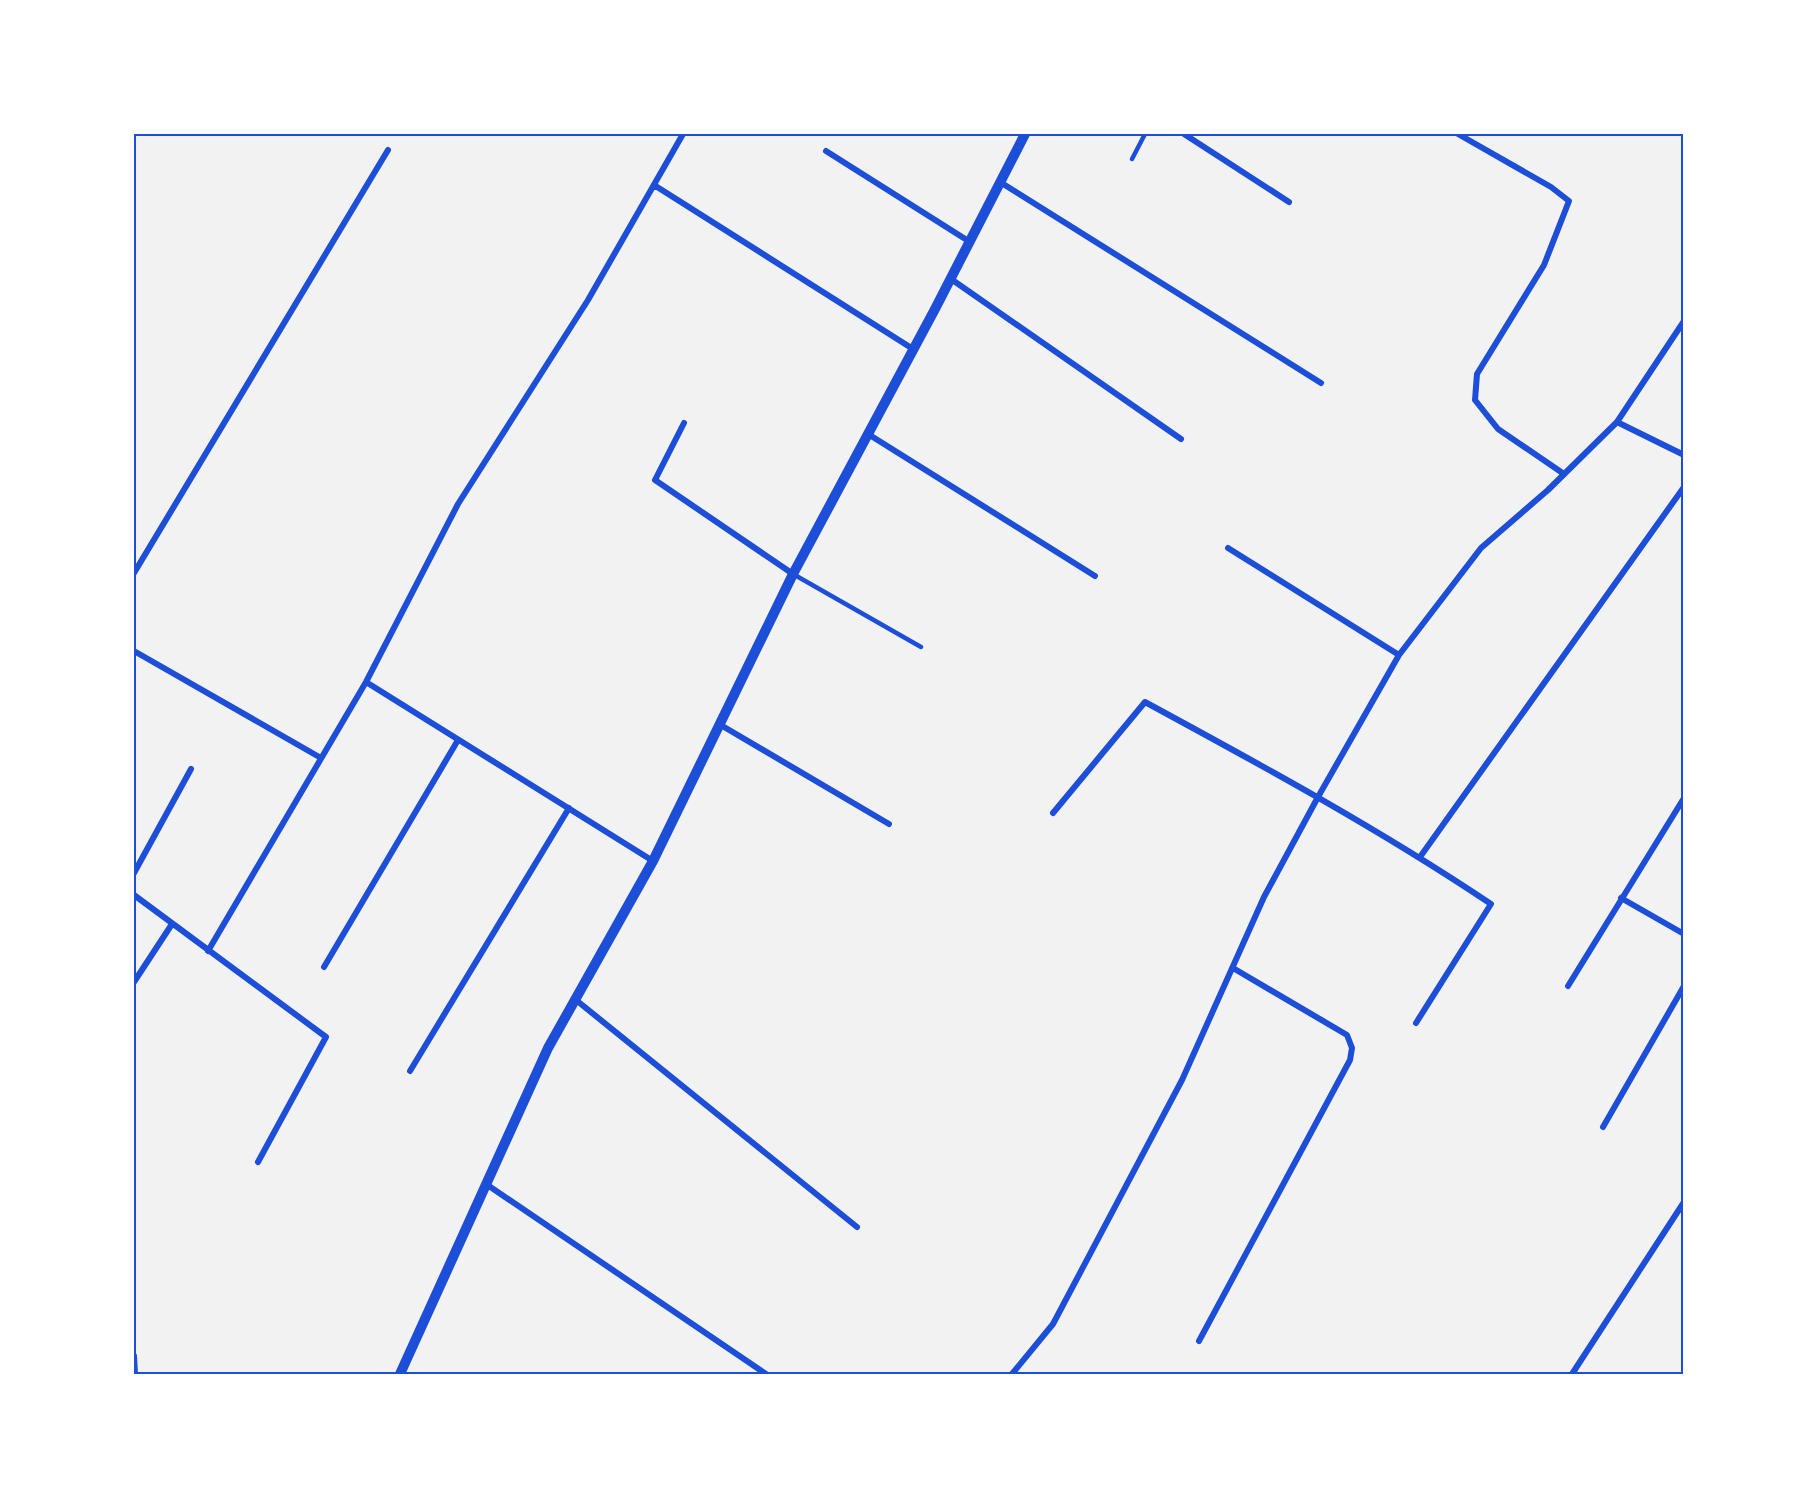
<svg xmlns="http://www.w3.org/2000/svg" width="1817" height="1508" font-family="Merriweather,serif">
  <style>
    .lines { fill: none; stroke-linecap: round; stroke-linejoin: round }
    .service { stroke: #1d4ed8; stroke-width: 4.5 }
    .minor { stroke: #1d4ed8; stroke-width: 6 }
    .tertiary { stroke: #1d4ed8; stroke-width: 10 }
    .neatline { fill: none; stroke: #1d4ed8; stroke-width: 2 }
  </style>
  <rect width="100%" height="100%" fill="#f2f2f2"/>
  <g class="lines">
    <path class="service" d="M 1132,159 L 1145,134
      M 793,574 L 921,647"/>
    <path class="minor" d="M 1184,134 L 1289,202
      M 1458,134 L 1551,187 L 1569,201 L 1544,265 L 1477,374 L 1475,400 L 1498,429 L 1564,474
      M 826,151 L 970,242
      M 1000,182 L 1321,383
      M 654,185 L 913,349
      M 951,279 L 1181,439
      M 1617,422 L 1684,455
      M 684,423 L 655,480 L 793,574
      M 868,434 L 1095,576
      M 1228,548 L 1399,655
      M 134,573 L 388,150
      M 134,651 L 321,758
      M 366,682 L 653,861
      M 719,724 L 889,824
      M 1053,813 L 1145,702 C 1263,766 1379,829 1491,904 L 1416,1023
      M 1420,857 L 1684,487
      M 134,873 L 191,769
      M 134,895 L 326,1037 L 258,1162
      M 1621,898 L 1684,934
      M 208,951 L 366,682 L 458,504 L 588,300 L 683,134
      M 324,967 L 458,740
      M 134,982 L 172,924
      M 1568,986 L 1684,798
      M 576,1000 L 857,1227
      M 410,1071 L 569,808
      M 1603,1127 L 1684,986
      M 486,1184 L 766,1374
      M 1199,1341 L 1350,1060 L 1352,1048 L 1347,1035 L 1233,968
      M 134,1356 L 135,1374
      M 1012,1374 L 1053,1324 L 1182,1080 L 1264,897 L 1318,797 L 1399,655 L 1481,548 L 1548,490 L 1617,422 L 1684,321
      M 1572,1374 L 1684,1202"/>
    <path class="tertiary" d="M 400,1374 L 548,1048 L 653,861 L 793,574 L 935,309 L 1025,134"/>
  </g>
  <rect width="1817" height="1508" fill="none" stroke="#ffffff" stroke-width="270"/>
  <rect x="135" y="135" width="1547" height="1238" class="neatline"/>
</svg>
